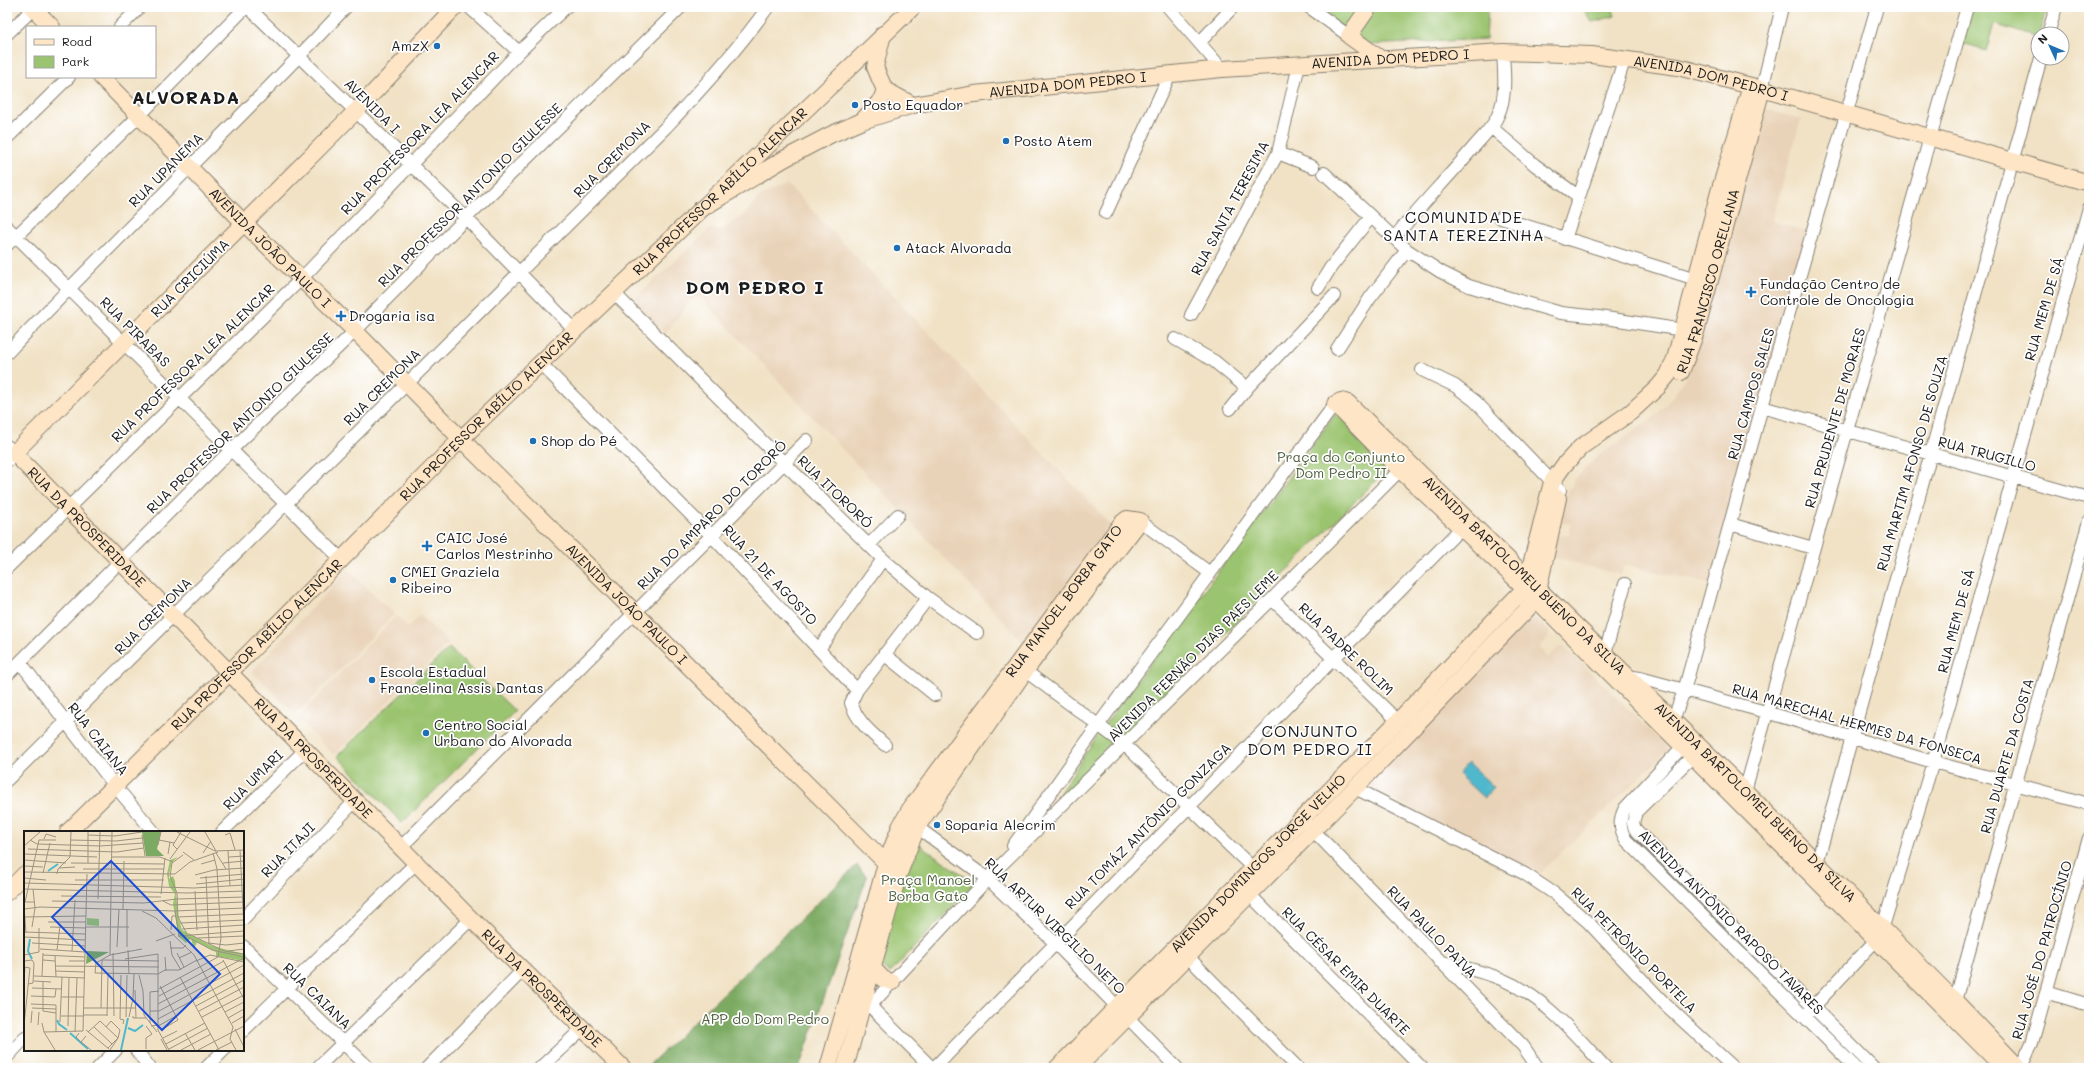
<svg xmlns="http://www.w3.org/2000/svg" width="2096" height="1075" font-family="Mali,sans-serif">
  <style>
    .built { fill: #e9d3b8 }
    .green { fill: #9bc470; stroke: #5c7046 }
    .forest { fill: #7caa62; stroke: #4c633f }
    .water { fill: #4fb8cc; stroke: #366a74 }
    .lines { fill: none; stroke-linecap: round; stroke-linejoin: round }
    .street-casing { stroke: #867f70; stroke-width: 14 }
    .secondary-casing { stroke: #867f70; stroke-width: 18 }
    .street { stroke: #fff; stroke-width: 12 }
    .secondary { stroke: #fde5c5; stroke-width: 16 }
    .poi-dot { fill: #1f6fb2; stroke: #fff; stroke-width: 1.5 }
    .labels { text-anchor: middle; stroke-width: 3.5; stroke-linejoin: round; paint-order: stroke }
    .poi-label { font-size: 14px; fill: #1c1c1c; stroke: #fff; text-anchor: start }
    .street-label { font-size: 14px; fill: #1c1c1c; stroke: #fff }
    .park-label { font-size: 14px; fill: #4f5f3e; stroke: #fff }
    .quarter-label { font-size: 16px; letter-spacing: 1px; fill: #1c1c1c; stroke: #fff }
    .district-label { font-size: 18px; font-weight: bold; letter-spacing: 1px; fill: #1c1c1c; stroke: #fff }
    .inset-river { fill: none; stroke: #4fb8cc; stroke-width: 2 }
    .inset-road { fill: none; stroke: #9c9381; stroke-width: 1 }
    .view { fill: #1d4ed8; fill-opacity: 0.15; stroke: #1d4ed8; stroke-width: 2 }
    .inset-edge { fill: none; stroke: #1c1c1c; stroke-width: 2 }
  </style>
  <rect width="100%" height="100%" fill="#fff"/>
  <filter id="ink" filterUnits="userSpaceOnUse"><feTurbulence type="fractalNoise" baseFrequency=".025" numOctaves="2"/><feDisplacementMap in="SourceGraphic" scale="8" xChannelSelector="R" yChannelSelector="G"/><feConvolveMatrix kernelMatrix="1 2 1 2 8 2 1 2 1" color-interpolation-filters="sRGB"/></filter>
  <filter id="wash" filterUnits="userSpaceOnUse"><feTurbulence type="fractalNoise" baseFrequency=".012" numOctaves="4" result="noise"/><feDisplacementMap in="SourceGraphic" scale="16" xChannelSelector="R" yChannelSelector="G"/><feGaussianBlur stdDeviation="0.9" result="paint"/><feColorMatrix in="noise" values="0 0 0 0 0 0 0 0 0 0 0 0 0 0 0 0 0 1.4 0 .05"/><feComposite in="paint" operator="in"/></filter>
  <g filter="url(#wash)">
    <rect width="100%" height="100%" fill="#f1e2c5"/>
    <path class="built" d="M 1764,109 L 1801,119 L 1772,221 L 1807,232 L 1709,583 L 1624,565 L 1621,575 L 1549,556 L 1556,537 L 1569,534 L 1571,524 L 1560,522 L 1564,500 L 1575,479 L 1599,455 L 1653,418 L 1673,397 L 1693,364 Z
      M 787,184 L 1112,526 L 1024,643 L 701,298 L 697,297 L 689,302 L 665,335 L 634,299 L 711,228 L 719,231 L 743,216 L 759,197 Z
      M 348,570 L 394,614 L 296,715 L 252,671 Z
      M 396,616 L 408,627 L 420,616 L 449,643 L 334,755 L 297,718 Z
      M 1531,618 L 1536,618 L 1550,632 L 1548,638 L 1539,648 L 1548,657 L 1558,648 L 1564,646 L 1669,749 L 1540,873 L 1368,787 L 1368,783 Z"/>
    <path class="green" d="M 1313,7 L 1488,7 L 1486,39 L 1368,45 Z
      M 1582,7 L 1612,7 L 1615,16 L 1592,22 Z
      M 1970,7 L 2047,7 L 2038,38 L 1994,24 L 1986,51 L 1960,43 Z
      M 1337,412 L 1391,465 L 1122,738 L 1034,833 L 1102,728 Z
      M 449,648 L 515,711 L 402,823 L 337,756 Z
      M 911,839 L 975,883 L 890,973 L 875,961 Z"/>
    <path class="forest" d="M 857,865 L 867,877 L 799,1068 L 646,1068 Z"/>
    <path class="water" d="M 1468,763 L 1494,787 L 1484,798 L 1458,774 Z"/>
  </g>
  <g filter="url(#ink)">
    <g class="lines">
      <g class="street-casing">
        <path id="street" d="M 248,7 L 466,218 L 575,330
          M 469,7 L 519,52
          M 1168,7 L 1222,69
          M 1309,7 L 1349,36
          M 120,27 L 140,7
          M 7,34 L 35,7
          M 2048,34 L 2056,7
          M 1200,42 L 1233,7
          M 1762,89 L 1782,7
          M 1491,127 L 1535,165 L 1578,196
          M 7,138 L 69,77
          M 1278,153 L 1313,167
          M 1324,173 L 1407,250 L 1441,272 L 1469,286 L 1561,313 L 1599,317 L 1690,331
          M 1106,213 L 1170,74
          M 1501,218 L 1696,279
          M 7,227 L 342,560
          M 1394,238 C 1419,207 1447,179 1472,149 C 1481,138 1493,128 1498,115 C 1507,96 1504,72 1503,52
          M 1565,239 L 1625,58
          M 7,245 L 139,116 L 246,7
          M 1318,288 L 1331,267 L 1370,218
          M 614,293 L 784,463 L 883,559 L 928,598 L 977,633
          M 1191,315 L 1278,153 L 1299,65
          M 1175,339 L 1214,361 L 1247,388
          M 1337,349 L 1370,298 L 1407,250
          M 7,353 C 118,236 235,125 346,7
          M 541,364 L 711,535 L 857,690
          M 1422,370 L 1455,386 L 1475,401 L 1560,490
          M 1762,407 L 2089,498
          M 1230,409 L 1247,388 L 1334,296
          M 7,446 L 14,453 L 7,461
          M 1140,521 L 1210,573
          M 1730,524 L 1813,548
          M 869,545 L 898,515
          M 7,568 L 301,279 L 519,52 L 566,7
          M 1272,599 L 1398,721
          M 819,649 L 883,559
          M 1605,653 L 1625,584
          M 884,654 L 935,695
          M 20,662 L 115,786 L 154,832
          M 1020,667 L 1125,745 L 1259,874
          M 7,675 L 231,450 L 355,331 L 466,218 L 681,7
          M 1627,676 L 1640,678 L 1766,712 L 1933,762 L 2089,804
          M 1673,720 L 1684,691 L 1762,407 L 1877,7
          M 1688,741 L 1625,808 C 1619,820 1619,827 1626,840 L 1856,1068
          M 885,745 C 871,733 857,721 851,703 L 857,690 L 928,598
          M 1699,750 L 1636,812 L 1633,823 L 1635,829 L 1874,1068
          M 7,780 L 666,127 C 702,89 737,50 768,7
          M 1355,788 L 1525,874 L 1555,894 L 1588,922 L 1666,1005 L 1734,1068
          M 1745,791 L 1967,7
          M 1307,824 L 1523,1046 L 1538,1068
          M 910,827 L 917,827 L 988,879 L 1055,943 L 1177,1068
          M 222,832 L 306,749
          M 1013,846 L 1099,724 L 1335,404
          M 401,847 L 807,440
          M 1815,870 L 2041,58
          M 1250,895 L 1422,1068
          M 243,919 L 355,801
          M 243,946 L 369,1068
          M 1188,957 L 1298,1068
          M 1439,961 C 1460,967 1482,971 1501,979 C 1545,997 1575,1035 1606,1068
          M 2046,992 L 2089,1005
          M 864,1000 L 932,1068
          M 1955,1001 L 2089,521
          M 870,1006 L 996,870 L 1272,599 L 1405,465
          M 1805,1016 L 1876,940 L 1882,930 L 1933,762 L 2089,208
          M 243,1031 L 416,863
          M 136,1050 L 150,1068
          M 7,1057 L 25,1038
          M 98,1068 L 116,1050
          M 206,1068 L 224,1050
          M 317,1068 L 471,919
          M 427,1068 L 522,971
          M 540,1068 L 582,1029
          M 934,1068 L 1466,523
          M 2020,1068 L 2032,1043 L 2089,838"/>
      </g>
      <g class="secondary-casing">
        <g id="secondary">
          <path d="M 32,7 L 52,27"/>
          <path id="s1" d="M 455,7 L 356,111 L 14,453 L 471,919 L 623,1068"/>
          <path d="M 1369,7 L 1349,36 L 1381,59"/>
          <path d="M 883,34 L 875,67 L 880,79 L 885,90 L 913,105"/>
          <path id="s2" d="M 101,77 L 244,223 L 355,331 L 461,439 L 893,870"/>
          <path d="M 863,120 L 881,100 L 885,90"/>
          <path id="s3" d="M 701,209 L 784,159 L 830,135 L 862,121 L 913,105 L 974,94 L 1222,69 L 1503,52 L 1592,55 L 1678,67 L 1751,86 L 2089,183"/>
          <path id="s4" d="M 1681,372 L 1696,332 L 1762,89"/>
          <path d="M 1537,596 L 1558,498"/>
          <path id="s5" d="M 68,832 L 230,672 L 461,439 L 913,7"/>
          <path d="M 7,892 L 25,874"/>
          <path d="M 868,963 L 883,979 L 892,982"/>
          <path id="s6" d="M 828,1068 L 886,864 L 900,827 L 910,809 L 1121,524 L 1127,519 L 1140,521 L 1025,671 L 917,827 L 898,876 L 845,1068"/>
          <path id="s7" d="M 1057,1068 L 1398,721 L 1525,588 L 1552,482 L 1564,465 L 1581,447 L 1631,412 L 1658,387 L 1668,375 L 1675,359 L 1719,192 L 1751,86"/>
          <path d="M 1077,1068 L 1355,788 L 1536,600"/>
          <path id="s8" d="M 2004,1068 L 1525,588 L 1400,470 L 1335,404 L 1341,401 L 1348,403 L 1745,791 L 1955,1001 L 2019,1068"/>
        </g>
      </g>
      <use href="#street" class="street"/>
      <use href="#secondary" class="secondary"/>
    </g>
  </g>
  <g class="poi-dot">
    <circle cx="437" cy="46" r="4"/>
    <circle cx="855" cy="105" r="4"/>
    <circle cx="1006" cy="141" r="4"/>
    <circle cx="897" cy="248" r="4"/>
    <path d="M1749 286h4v4h4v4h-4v4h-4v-4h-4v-4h4z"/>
    <path d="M339 310h4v4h4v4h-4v4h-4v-4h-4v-4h4z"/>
    <circle cx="533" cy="441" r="4"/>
    <path d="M425 540h4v4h4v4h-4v4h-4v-4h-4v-4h4z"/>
    <circle cx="393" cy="580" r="4"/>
    <circle cx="372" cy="680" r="4"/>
    <circle cx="426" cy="733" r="4"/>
    <circle cx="937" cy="825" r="4"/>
  </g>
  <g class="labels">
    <g class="poi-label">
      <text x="429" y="51" text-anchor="end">AmzX</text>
      <text x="863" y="110">Posto Equador</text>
      <text x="1014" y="146">Posto Atem</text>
      <text x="905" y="253">Atack Alvorada</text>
      <text x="1760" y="289">Fundação Centro de<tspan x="1760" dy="16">Controle de Oncologia</tspan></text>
      <text x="349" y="321">Drogaria isa</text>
      <text x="541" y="446">Shop do Pé</text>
      <text x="436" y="543">CAIC José<tspan x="436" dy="16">Carlos Mestrinho</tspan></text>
      <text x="401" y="577">CMEI Graziela<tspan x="401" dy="16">Ribeiro</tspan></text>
      <text x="380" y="677">Escola Estadual<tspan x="380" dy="16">Francelina Assis Dantas</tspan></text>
      <text x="434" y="730">Centro Social<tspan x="434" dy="16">Urbano do Alvorada</tspan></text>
      <text x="945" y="830">Soparia Alecrim</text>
    </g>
    <g class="street-label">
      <text dy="5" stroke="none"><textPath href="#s3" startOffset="717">AVENIDA DOM PEDRO I</textPath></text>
      <text dy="5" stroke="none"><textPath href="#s3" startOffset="1040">AVENIDA DOM PEDRO I</textPath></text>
      <text dy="5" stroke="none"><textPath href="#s3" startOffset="393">AVENIDA DOM PEDRO I</textPath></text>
      <text transform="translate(372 106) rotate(45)" y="5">AVENIDA I</text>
      <text transform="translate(420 133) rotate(-46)" y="5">RUA PROFESSORA LEA ALENCAR</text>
      <text transform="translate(612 159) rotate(-45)" y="5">RUA CREMONA</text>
      <text transform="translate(166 170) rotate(-45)" y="5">RUA UPANEMA</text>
      <text dy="5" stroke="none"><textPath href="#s5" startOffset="914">RUA PROFESSOR ABÍLIO ALENCAR</textPath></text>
      <text transform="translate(470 195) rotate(-45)" y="5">RUA PROFESSOR ANTONIO GIULESSE</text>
      <text transform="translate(1230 208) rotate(-62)" y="5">RUA SANTA TERESIMA</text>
      <text dy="5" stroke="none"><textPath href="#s2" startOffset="240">AVENIDA JOÃO PAULO I</textPath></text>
      <text transform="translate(190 278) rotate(-45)" y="5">RUA CRICIÚMA</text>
      <text dy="5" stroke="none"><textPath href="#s4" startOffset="95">RUA FRANCISCO ORELLANA</textPath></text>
      <text transform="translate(2044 309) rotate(-74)" y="5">RUA MEM DE SÁ</text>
      <text transform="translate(135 332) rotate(45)" y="5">RUA PIRABAS</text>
      <text transform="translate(193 363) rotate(-44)" y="5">RUA PROFESSORA LEA ALENCAR</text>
      <text transform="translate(382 387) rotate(-45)" y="5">RUA CREMONA</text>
      <text transform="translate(1751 394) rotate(-74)" y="5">RUA CAMPOS SALES</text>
      <text dy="5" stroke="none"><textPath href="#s5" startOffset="590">RUA PROFESSOR ABÍLIO ALENCAR</textPath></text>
      <text transform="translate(1835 418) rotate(-74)" y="5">RUA PRUDENTE DE MORAES</text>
      <text transform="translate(240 423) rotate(-44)" y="5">RUA PROFESSOR ANTONIO GIULESSE</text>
      <text transform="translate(1987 454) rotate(15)" y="5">RUA TRUGILLO</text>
      <text transform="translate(1912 463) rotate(-74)" y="5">RUA MARTIM AFONSO DE SOUZA</text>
      <text transform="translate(835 492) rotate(44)" y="5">RUA ITORORÓ</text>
      <text transform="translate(712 515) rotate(-45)" y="5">RUA DO AMPARO DO TORORÓ</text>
      <text dy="5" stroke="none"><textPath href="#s1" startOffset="731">RUA DA PROSPERIDADE</textPath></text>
      <text transform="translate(770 575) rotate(47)" y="5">RUA 21 DE AGOSTO</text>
      <text dy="5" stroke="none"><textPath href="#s8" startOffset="1203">AVENIDA BARTOLOMEU BUENO DA SILVA</textPath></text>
      <text dy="5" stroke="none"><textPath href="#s6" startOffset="531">RUA MANOEL BORBA GATO</textPath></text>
      <text dy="5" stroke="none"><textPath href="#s2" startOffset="744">AVENIDA JOÃO PAULO I</textPath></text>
      <text transform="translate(153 616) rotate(-45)" y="5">RUA CREMONA</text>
      <text transform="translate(1956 621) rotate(-75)" y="5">RUA MEM DE SÁ</text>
      <text dy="5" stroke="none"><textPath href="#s5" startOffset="266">RUA PROFESSOR ABÍLIO ALENCAR</textPath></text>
      <text transform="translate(1346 649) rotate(44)" y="5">RUA PADRE ROLIM</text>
      <text transform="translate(1193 656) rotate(-45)" y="5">AVENIDA FERNÃO DIAS PAES LEME</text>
      <text transform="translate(1857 724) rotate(16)" y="5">RUA MARECHAL HERMES DA FONSECA</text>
      <text transform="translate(98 739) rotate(52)" y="5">RUA CAIANA</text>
      <text transform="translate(2007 756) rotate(-74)" y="5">RUA DUARTE DA COSTA</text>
      <text dy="5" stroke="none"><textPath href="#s1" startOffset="1055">RUA DA PROSPERIDADE</textPath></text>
      <text transform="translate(253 780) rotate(-45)" y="5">RUA UMARI</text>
      <text dy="5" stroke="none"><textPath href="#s8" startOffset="1527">AVENIDA BARTOLOMEU BUENO DA SILVA</textPath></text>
      <text transform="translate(1148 826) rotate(-45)" y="5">RUA TOMÁZ ANTÔNIO GONZAGA</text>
      <text transform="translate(288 850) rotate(-46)" y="5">RUA ITAJI</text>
      <text dy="5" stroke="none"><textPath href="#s7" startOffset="287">AVENIDA DOMINGOS JORGE VELHO</textPath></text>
      <text transform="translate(1731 922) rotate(45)" y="5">AVENIDA ANTÔNIO RAPOSO TAVARES</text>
      <text transform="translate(1055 926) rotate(44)" y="5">RUA ARTUR VIRGILIO NETO</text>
      <text transform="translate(1432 932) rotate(46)" y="5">RUA PAULO PAIVA</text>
      <text transform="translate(1634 950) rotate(45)" y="5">RUA PETRÔNIO PORTELA</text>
      <text transform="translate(2042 950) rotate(-74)" y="5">RUA JOSÉ DO PATROCÍNIO</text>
      <text transform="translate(1346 971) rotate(45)" y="5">RUA CÉSAR EMIR DUARTE</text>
      <text dy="5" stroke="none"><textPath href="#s1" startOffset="1379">RUA DA PROSPERIDADE</textPath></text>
      <text transform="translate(317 996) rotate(44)" y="5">RUA CAIANA</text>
    </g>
    <g class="park-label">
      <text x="1341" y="462">Praça do Conjunto<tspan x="1341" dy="16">Dom Pedro II</tspan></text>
      <text x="928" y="885">Praça Manoel<tspan x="928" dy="16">Borba Gato</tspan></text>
      <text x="765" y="1024">APP do Dom Pedro</text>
    </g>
    <g class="quarter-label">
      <text x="1464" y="223">COMUNIDADE<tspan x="1464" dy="18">SANTA TEREZINHA</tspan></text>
      <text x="1310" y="737">CONJUNTO<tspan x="1310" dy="18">DOM PEDRO II</tspan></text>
    </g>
    <g class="district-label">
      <text x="186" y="104">ALVORADA</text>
      <text x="755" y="294">DOM PEDRO I</text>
    </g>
  </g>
  <g transform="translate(24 831)">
    <rect width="220" height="220" fill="#f1e2c5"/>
    <path d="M 154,26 L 148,31 L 145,43 L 145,48 L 149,45 L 151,50 L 154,85 L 158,99 L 188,115 L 220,123 L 220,130 L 192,125 L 192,121 L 173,111 L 170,118 L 167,108 L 162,112 L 155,106 L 149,73 L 151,63 L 145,55 L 143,43 L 146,29 ZM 63,87 L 75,88 L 75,95 L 63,94 Z" fill="#9bc470"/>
    <path d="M 118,1 L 137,1 L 133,18 L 140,25 L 122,25 ZM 63,120 L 85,121 L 62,133 Z" fill="#7caa62"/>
    <path class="inset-river" d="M 24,40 L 34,33M 6,108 L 4,120 L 8,128M 33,189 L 35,193 L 43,199M 104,197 L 111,200 L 119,194M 46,202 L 64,218M 97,219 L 104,187"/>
    <path class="inset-road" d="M 153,1 L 191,20 L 220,19M 181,1 L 192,20M 64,4 L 91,5 L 118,1M 118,4 L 121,25M 201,4 L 206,2 L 211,19M 20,8 L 22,3 L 32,6M 6,9 L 13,13 L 76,15 L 119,12M 46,9 L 92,10 L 118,7M 135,9 L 150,12M 134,14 L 137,1M 0,15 L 16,1M 4,18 L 93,21 L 120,17M 153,18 L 149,14 L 157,1M 216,19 L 220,96M 204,20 L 206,55M 159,21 L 170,29M 179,22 L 187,10M 189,22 L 193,38 L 197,107 L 194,126M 192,22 L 202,38M 0,23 L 73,26M 144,23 L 146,11M 159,24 L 148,32 L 146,45 L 153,62 L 154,86 L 163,103M 88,26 L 136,26 L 149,31M 205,26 L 220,25M 146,28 L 166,1M 0,29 L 42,32M 47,32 L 140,33M 64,32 L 64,1M 199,32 L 220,30M 177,33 L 191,29M 0,35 L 19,36M 35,37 L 51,36M 59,38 L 140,38M 0,41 L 151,43 L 166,31 L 194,21M 19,42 L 26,12M 33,43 L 34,38 L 46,26 L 47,1M 171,44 L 190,39 L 220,37M 182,45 L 185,112M 0,47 L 22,49M 176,47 L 220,43M 51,49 L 140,49M 0,52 L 170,57 L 220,54M 172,53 L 220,48M 0,58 L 164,62 L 220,60M 171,60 L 173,99M 137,63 L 141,27M 37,65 L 137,66M 74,68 L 76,1M 28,70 L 120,72 L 153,68 L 220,66M 139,70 L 147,74 L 220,71M 10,71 L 1,71 L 15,9 L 32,9M 0,75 L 2,102M 0,78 L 16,76 L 151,80 L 220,77M 99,78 L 100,30M 103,78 L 103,116M 118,80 L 132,87 L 170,124 L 209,196 L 206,208 L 212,219M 151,80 L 155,106M 0,86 L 62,85M 154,86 L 220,83M 24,91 L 62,91M 156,92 L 220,89M 8,96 L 11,77 L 9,58M 26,96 L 62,97M 62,96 L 105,96M 158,98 L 220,94M 147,99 L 148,85 L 152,85M 0,101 L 61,103M 165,103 L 200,120 L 220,123M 160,104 L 188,119 L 220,126M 155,105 L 220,100M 0,106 L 61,109M 174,107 L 220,105M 132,110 L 151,103M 146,110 L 148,124 L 157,139M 8,112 L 61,115M 184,112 L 202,114 L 220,112M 93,116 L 95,78M 146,117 L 159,117 L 162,114M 16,118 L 61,121M 118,118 L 86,124 L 72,132 L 71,142 L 134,143 L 141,139 L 155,139 L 173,129M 33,119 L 36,95M 104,119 L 105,143M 48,120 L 51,69M 204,120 L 220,118M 89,122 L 90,185M 153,122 L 160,136M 134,123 L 134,199 L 145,219M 0,124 L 15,121 L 15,97M 19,124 L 61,126M 86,124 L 88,1M 31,125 L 32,146M 141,126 L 142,140M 155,127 L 168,121M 101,128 L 134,123M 19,129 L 31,130M 78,129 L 135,130M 199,129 L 220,168M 0,130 L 8,129 L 10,132 L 9,152 L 4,153M 45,130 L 61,130M 172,130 L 186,124 L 220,131M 31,135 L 135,136M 0,136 L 6,137 L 0,194M 31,140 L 61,141M 97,144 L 96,188 L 100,189 L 99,193M 115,144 L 119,160 L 120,184 L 133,201M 10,145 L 61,147M 18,145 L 19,122M 156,146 L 195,219M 0,148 L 1,136M 10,150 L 27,151M 19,151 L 19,180 L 32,182M 136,155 L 154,189 L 142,196M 8,157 L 38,158M 135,158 L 194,126M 111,159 L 112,187M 7,165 L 31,166 L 32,158M 135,165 L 200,130M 37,166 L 60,166M 7,173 L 32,174 L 32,201M 134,173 L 220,127M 172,175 L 220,149M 8,177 L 32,178M 60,177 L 112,177M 77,177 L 78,129M 126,180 L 135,180 L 220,134M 175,180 L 220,156M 201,181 L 220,171M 60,184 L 83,184M 37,185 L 60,185M 83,185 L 84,144M 109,185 L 109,187 L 122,187M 102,186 L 103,144M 105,186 L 109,167 L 110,143M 178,186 L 220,164M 204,187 L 220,178M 134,188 L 220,142M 36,191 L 38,146M 7,192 L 8,180M 18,192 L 20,201 L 31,219M 126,192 L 126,161 L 135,160M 208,192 L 220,185M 14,194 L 15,181M 44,195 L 45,147M 127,195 L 136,194 L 152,185M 70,196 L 88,213M 82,196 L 87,190 L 96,199 L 94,207 L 84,217M 211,198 L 220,216M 62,199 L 85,218M 20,201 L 59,200 L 63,43M 51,201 L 53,147M 64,201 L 76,190 L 94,207 L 86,219M 55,202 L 52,206 L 57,211 L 62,205M 161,202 L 171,219M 139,207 L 153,200M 137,208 L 143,219M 57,211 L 67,219M 142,213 L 181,192M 122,218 L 122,207 L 128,203 L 122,195M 145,218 L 184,197M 157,219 L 187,203M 174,219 L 220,195M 192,219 L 208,211"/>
    <path class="view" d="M 87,30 L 196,143 L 138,199 L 28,86 Z"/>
    <rect width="220" height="220" class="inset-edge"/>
  </g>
  <rect width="2096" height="1075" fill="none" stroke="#fff" stroke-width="24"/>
  <rect x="26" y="26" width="130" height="52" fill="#ffffff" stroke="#a4a4a4"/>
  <rect x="34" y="39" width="20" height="6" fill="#fde5c5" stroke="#a4a4a4"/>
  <text x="62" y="46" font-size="12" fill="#1c1c1c">Road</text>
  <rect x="34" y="56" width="20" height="12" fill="#9bc470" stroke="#a4a4a4"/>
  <text x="62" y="66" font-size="12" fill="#1c1c1c">Park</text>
  <g transform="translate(2050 46) rotate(314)"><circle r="19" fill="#ffffff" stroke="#a4a4a4"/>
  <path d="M0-3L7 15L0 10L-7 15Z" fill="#1f6fb2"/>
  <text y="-6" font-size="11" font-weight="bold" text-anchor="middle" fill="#1c1c1c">N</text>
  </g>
</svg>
